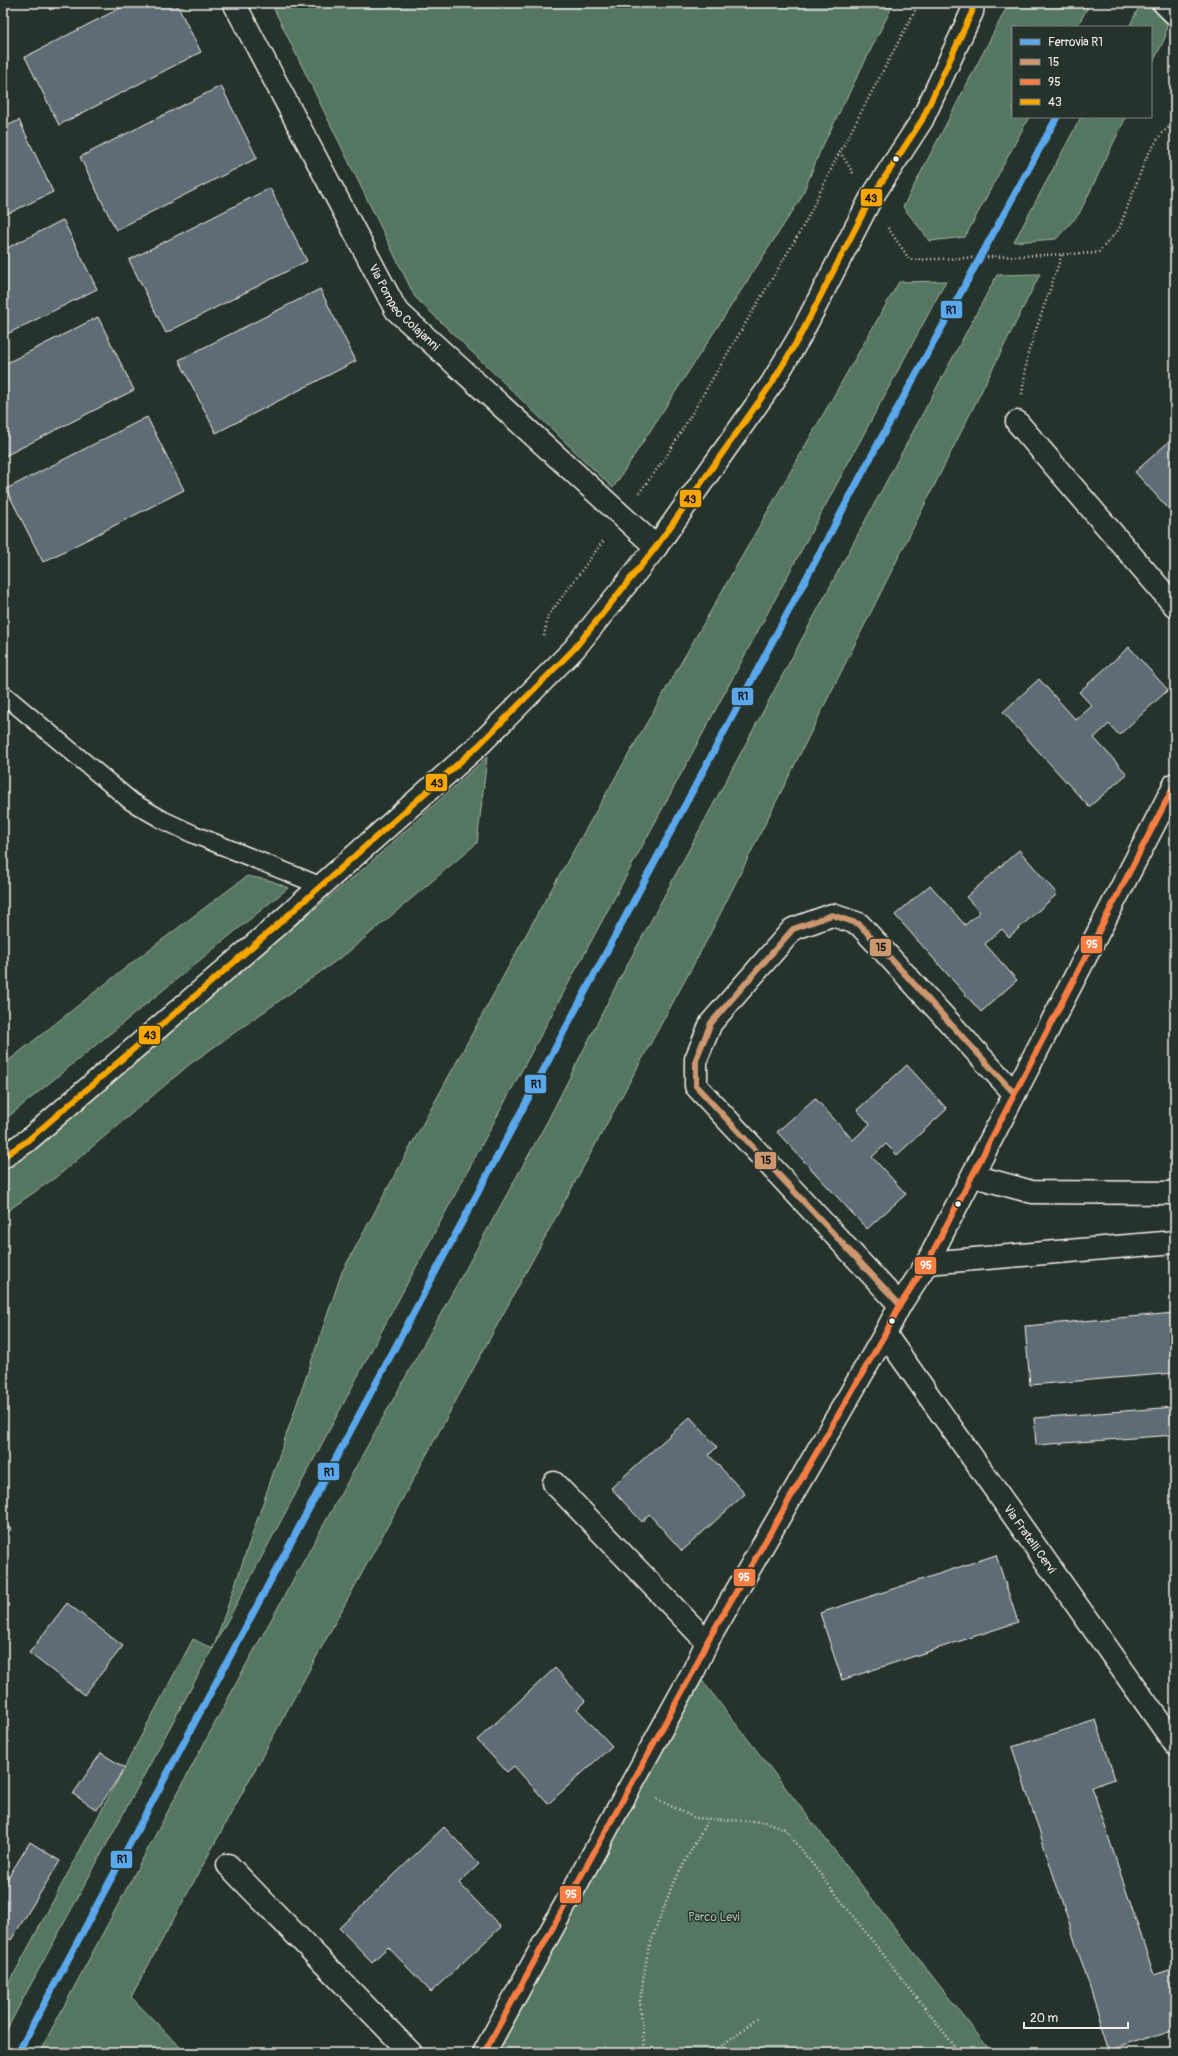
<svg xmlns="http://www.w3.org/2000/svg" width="1178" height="2056" font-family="Pangolin,sans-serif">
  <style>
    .green { fill: #557660; stroke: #a4b4a4 }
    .building { fill: #5e6c75; stroke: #f4f1e8 }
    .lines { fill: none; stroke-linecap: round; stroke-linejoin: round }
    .lane-casing { stroke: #f4f1e8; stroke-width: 20 }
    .street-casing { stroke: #f4f1e8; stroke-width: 25 }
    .secondary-casing { stroke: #f4f1e8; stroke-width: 25 }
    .path { stroke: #f4f1e8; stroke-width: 2.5; stroke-dasharray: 1 3; stroke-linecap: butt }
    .lane { stroke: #26332d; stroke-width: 17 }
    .street { stroke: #26332d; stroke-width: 22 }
    .secondary { stroke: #26332d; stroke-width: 22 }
    .bus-1-casing { stroke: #26332d; stroke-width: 9 }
    .bus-2-casing { stroke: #26332d; stroke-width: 9 }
    .bus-3-casing { stroke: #26332d; stroke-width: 9 }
    .bus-1 { stroke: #cd976f; stroke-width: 6 }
    .bus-2 { stroke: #f77d43; stroke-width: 6 }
    .bus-3 { stroke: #f7a600; stroke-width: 6 }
    .rail-1-casing { stroke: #26332d; stroke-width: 10 }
    .rail-1 { stroke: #5aa8eb; stroke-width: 7 }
    .bus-dot { fill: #f4f1e8; stroke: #26332d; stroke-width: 1.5 }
    .labels { text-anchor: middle; stroke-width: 3; stroke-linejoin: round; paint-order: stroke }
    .street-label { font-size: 12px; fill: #f4f1e8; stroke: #26332d }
    .park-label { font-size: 12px; fill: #acbaab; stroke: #26332d }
    .line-badge { stroke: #26332d; stroke-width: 1.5 }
    .badge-label { font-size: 11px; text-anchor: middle; font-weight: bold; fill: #fff }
    .pale-badge-label { font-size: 11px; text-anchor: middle; font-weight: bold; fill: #111 }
  </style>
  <rect width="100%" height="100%" fill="#26332d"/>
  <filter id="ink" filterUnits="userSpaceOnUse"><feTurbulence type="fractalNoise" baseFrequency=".025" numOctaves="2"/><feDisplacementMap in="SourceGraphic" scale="8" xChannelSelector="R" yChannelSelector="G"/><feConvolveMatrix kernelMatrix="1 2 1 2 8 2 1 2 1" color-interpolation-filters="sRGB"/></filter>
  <g filter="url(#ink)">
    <path class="green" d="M 286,3 L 894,3 L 821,149 L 801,198 L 613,488 L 415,297 L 274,9 Z
      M 1009,3 L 1090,3 L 1077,27 L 1013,27 L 1013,117 L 1029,117 L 965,237 L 930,241 L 903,207 Z
      M 1141,3 L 1146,3 L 1167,24 L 1165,38 L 1151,66 L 1151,27 L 1129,27 Z
      M 1081,117 L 1126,117 L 1079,214 L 1056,239 L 1014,242 Z
      M 1040,274 L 708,938 L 131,1997 L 186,2053 L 39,2053 L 246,1665 L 547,1122 L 617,984 L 997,275 Z
      M 946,281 L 380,1334 C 264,1555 144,1775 25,1995 L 3,2037 L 3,1990 L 13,1976 L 193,1639 L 213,1649 L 342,1272 L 539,911 L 899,282 Z
      M 487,757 L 477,843 L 347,953 L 190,1064 L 59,1175 L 3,1214 L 3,1167 L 362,870 Z
      M 247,876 L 272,881 L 288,888 L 3,1121 L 3,1065 L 138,958 Z
      M 694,1670 L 992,2053 L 484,2053 Z"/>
    <path class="building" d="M 47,3 L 65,3 L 50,10 Z
      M 130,3 L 176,3 L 201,52 L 59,125 L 25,57 Z
      M 221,86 L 257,158 L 116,230 L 80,157 Z
      M 19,120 L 53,192 L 3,216 L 3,128 Z
      M 270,188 L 307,261 L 166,333 L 129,260 Z
      M 63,220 L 97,289 L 3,336 L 3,250 Z
      M 320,289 L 356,361 L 216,433 L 179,360 Z
      M 98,317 L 134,390 L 3,457 L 3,365 Z
      M 147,417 L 184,490 L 43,562 L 6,489 Z
      M 1174,437 L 1175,438 L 1175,516 L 1135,472 Z
      M 1129,647 L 1168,690 L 1119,735 L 1109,724 L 1094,738 L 1127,774 L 1089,807 L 1003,712 L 1039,679 L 1076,720 L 1092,706 L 1079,692 Z
      M 1019,850 L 1057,894 L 1009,937 L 1002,929 L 985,944 L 1017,980 L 981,1012 L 895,915 L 930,885 L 965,925 L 980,912 L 966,897 Z
      M 907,1065 L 947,1109 L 897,1155 L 886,1144 L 872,1157 L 906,1194 L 867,1229 L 777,1132 L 815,1098 L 853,1140 L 870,1124 L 857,1110 Z
      M 1175,1313 L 1175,1373 L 1030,1385 L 1025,1326 Z
      M 1175,1407 L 1175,1435 L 1036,1445 L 1034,1418 Z
      M 690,1417 L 717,1447 L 709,1455 L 745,1494 L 682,1551 L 649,1514 L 642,1522 L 611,1488 Z
      M 3,1522 L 11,1529 L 3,1539 Z
      M 996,1555 L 1018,1622 L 842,1680 L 820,1613 Z
      M 67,1603 L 123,1646 L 84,1695 L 29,1653 Z
      M 555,1668 L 585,1701 L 577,1709 L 612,1746 L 548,1804 L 514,1766 L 507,1772 L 477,1740 Z
      M 1096,1720 L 1115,1779 L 1092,1787 L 1154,1975 L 1172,1969 L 1175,1979 L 1175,2029 L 1110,2050 L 1012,1747 Z
      M 101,1753 L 125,1768 L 97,1810 L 73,1794 Z
      M 444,1827 L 479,1864 L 459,1883 L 501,1927 L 431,1992 L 388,1947 L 372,1962 L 339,1928 Z
      M 30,1842 L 60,1861 L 11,1940 L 3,1935 L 3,1886 Z"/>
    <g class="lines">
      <g class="lane-casing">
        <path id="lane" d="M 3,694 L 132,802 L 163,820 L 193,834 L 321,886"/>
      </g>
      <g class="street-casing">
        <g id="street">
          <path id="s1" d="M 234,3 L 396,310 L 656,547"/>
          <path d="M 1017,422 L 1175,606"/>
          <path d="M 974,1176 L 1032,1192 L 1175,1193"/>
          <path d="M 927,1263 L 1175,1242"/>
          <path d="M 900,1305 L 696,1086 L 696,1059 L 711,1023 L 793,929 L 832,915 L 859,924 L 1014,1093"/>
          <path id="s2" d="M 885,1334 L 1175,1744"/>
          <path d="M 554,1483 L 707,1642"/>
          <path d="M 228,1865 L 411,2053"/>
          <path d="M 484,2053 L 694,1670 L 707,1642 L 885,1334 L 900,1305 L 927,1263 L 1175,784"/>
        </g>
      </g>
      <g class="secondary-casing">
        <path id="secondary" d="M 1164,3 L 1175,14
          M 3,1157 L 27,1141 L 276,926 L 479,745 L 574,649 L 656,547 L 772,383 L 800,336 L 870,200 L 922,120 L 972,12 L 973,3"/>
      </g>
      <path class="path" d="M 853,173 L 840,152 L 919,3
        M 888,228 L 910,260 L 1098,253 L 1119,229 L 1146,158 L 1161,134 L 1175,122
        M 1022,394 L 1028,353 L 1062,254
        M 639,493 L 666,457 L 804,225 L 839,153
        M 544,636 L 548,616 L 604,540
        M 657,1799 L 695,1818 L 766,1822 L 785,1829 L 960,2053
        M 645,2053 L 640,2001 L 648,1950 L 672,1886 L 708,1819
        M 712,2053 L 758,2018"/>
      <use href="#lane" class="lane"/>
      <use href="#street" class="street"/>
      <use href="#secondary" class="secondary"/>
      <g class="bus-1-casing">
        <path id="bus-1" d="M 900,1305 L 696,1086 L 696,1059 L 711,1023 L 793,929 L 832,915 L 859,924 L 1014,1093"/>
      </g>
      <g class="bus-2-casing">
        <path id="bus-2" d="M 484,2053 L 694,1670 L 707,1642 L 885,1334 L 900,1305 L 927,1263 L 1175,784"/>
      </g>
      <g class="bus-3-casing">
        <path id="bus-3" d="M 3,1157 L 27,1141 L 276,926 L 479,745 L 574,649 L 656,547 L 772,383 L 800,336 L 870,200 L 922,120 L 972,12 L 973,3"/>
      </g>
      <use href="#bus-1" class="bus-1"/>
      <use href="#bus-2" class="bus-2"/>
      <use href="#bus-3" class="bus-3"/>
      <g class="rail-1-casing">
        <path id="rail-1" d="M 18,2053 L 879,442 L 1057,117"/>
      </g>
      <use href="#rail-1" class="rail-1"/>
    </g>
  </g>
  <g class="bus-dot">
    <circle cx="896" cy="159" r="3.5"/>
    <circle cx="958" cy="1204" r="3.5"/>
    <circle cx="892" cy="1321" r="3.5"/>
  </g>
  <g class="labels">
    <g class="street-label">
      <text dy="4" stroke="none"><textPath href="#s1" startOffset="350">Via Pompeo Colajanni</textPath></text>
      <text dy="4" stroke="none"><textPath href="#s2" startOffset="251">Via Fratelli Cervi</textPath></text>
    </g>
    <g class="park-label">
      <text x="714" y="1921">Parco Levi</text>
    </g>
  </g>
  <g class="line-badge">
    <rect x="860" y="188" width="23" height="19" rx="4" fill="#f7a600"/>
    <rect x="940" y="300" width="23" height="19" rx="4" fill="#5aa8eb"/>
    <rect x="679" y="489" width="23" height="19" rx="4" fill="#f7a600"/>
    <rect x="731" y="687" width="23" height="19" rx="4" fill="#5aa8eb"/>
    <rect x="425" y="773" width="23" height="19" rx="4" fill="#f7a600"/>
    <rect x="1080" y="935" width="23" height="19" rx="4" fill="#f77d43"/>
    <rect x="869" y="938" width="23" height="19" rx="4" fill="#cd976f"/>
    <rect x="138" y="1025" width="23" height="20" rx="4" fill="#f7a600"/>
    <rect x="524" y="1074" width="23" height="20" rx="4" fill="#5aa8eb"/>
    <rect x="754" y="1151" width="23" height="19" rx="4" fill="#cd976f"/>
    <rect x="914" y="1256" width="23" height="19" rx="4" fill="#f77d43"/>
    <rect x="317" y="1462" width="23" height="19" rx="4" fill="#5aa8eb"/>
    <rect x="733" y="1568" width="23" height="19" rx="4" fill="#f77d43"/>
    <rect x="110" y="1850" width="23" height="19" rx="4" fill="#5aa8eb"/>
    <rect x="559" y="1885" width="23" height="19" rx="4" fill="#f77d43"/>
  </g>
  <g class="badge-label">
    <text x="1092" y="948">95</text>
    <text x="926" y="1269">95</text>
    <text x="744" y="1581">95</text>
    <text x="571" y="1898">95</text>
  </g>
  <g class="pale-badge-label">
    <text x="871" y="202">43</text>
    <text x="951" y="314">R1</text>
    <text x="690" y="503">43</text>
    <text x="743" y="700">R1</text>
    <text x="437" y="787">43</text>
    <text x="881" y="951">15</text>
    <text x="150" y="1039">43</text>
    <text x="536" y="1088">R1</text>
    <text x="766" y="1164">15</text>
    <text x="329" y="1476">R1</text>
    <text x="122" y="1863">R1</text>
  </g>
  <rect width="1178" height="2056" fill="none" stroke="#26332d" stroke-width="16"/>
  <rect x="8" y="8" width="1162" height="2040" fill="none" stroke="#f4f1e8" stroke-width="1.5" filter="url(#ink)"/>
  <rect x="1012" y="26" width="140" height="92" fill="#26332d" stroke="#787f78"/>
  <rect x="1020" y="39" width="20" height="6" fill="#5aa8eb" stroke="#787f78"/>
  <text x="1048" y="46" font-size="12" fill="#f4f1e8">Ferrovia R1</text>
  <rect x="1020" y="59" width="20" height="6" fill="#cd976f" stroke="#787f78"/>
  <text x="1048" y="66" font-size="12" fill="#f4f1e8">15</text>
  <rect x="1020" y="79" width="20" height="6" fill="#f77d43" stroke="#787f78"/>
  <text x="1048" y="86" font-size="12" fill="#f4f1e8">95</text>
  <rect x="1020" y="99" width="20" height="6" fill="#f7a600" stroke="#787f78"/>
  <text x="1048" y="106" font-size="12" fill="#f4f1e8">43</text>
  <path d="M1024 2022v6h104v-6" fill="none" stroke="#f4f1e8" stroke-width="2"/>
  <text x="1030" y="2022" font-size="12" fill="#f4f1e8" stroke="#26332d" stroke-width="3" paint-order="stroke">20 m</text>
</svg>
